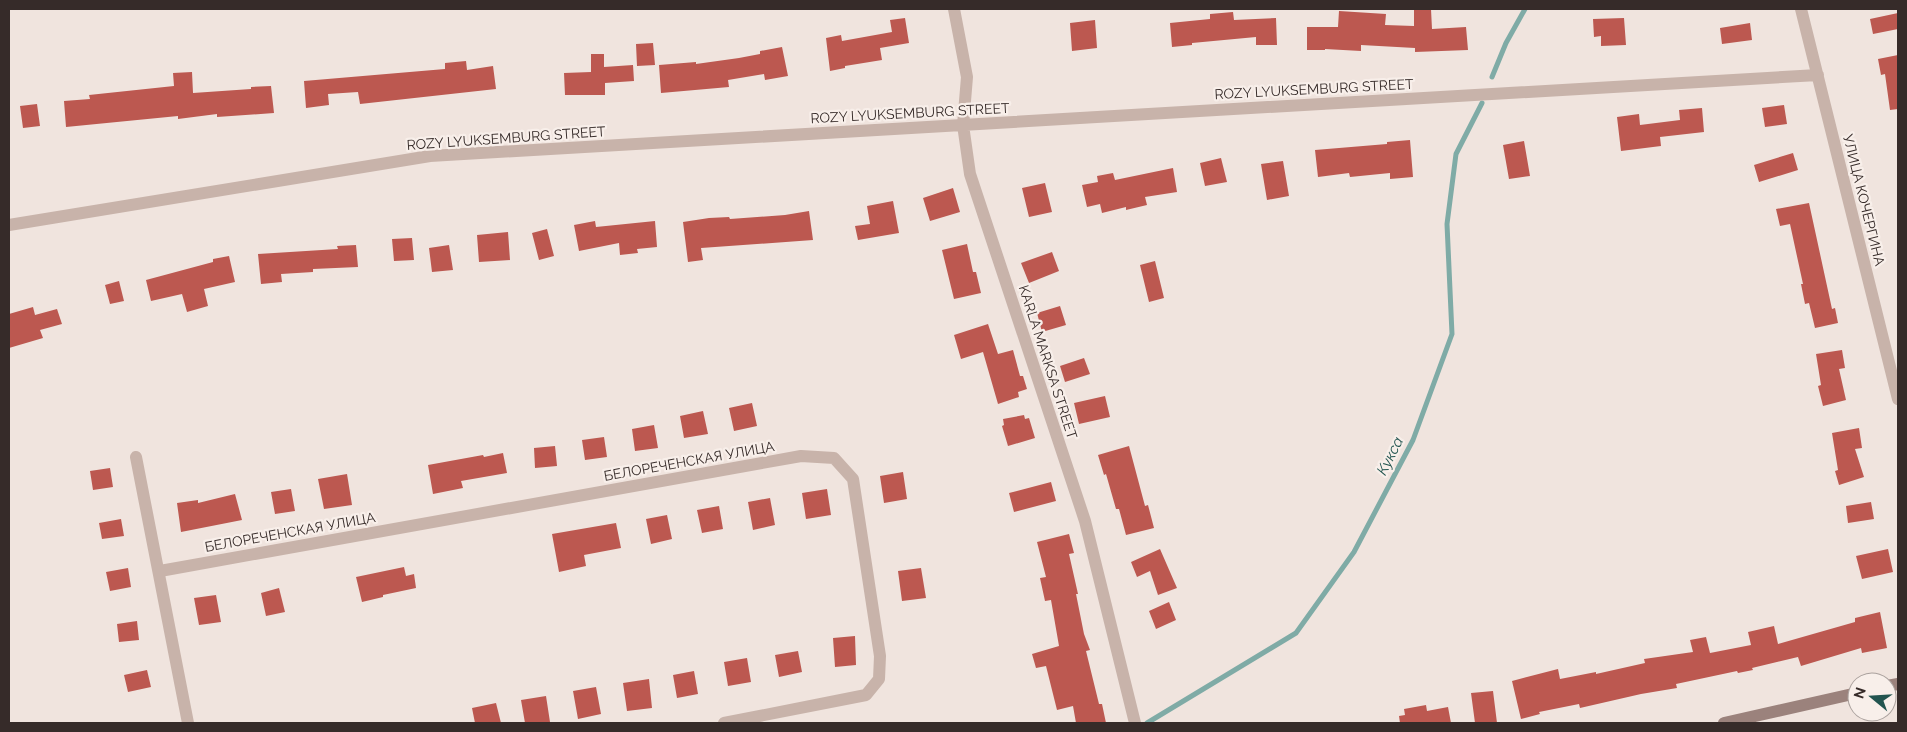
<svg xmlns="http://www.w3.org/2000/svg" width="1907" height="732" font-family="Raleway,sans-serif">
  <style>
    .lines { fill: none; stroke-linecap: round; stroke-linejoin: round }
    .stream { stroke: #7faba6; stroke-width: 5 }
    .building { fill: #bc5850 }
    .street { stroke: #c8b3aa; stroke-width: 12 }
    .secondary { stroke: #9b827c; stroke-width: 12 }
    .labels { text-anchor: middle; stroke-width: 4.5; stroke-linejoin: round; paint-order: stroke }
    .street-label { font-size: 14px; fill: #362b29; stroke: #f8efea }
    .water-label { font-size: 15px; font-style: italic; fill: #22544f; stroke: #f8efea }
  </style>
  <rect width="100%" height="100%" fill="#f0e4de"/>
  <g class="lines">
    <path class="stream" d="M 1492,77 L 1506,43 L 1525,9
      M 1147,723 L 1296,633 L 1354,552 L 1413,440 L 1452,334 L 1447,224 L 1456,154 L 1482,103"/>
  </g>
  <path class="building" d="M 1414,9 L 1431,9 L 1432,29 L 1466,27 L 1468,50 L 1415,52 L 1415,48 L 1361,45 L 1361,51 L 1325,49 L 1325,50 L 1307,50 L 1307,27 L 1338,27 L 1339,11 L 1386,14 L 1385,25 L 1414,26 Z
    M 1233,12 L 1234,20 L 1276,18 L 1277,45 L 1256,45 L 1256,37 L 1192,43 L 1192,45 L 1172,47 L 1170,23 L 1210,19 L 1210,14 Z
    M 1898,13 L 1898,29 L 1873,34 L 1870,19 Z
    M 905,18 L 909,43 L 880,48 L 882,60 L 845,66 L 845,68 L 830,71 L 826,38 L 841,35 L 842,41 L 892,32 L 890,20 Z
    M 1624,18 L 1626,45 L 1601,46 L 1601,36 L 1594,37 L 1593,19 Z
    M 1095,20 L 1097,48 L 1072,51 L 1070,23 Z
    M 1750,23 L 1752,40 L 1722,44 L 1720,28 Z
    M 653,43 L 655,65 L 637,66 L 636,44 Z
    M 782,47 L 788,76 L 765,80 L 764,74 L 728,80 L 729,87 L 661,93 L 659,65 L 696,62 L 696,64 L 739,58 L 760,54 L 760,51 Z
    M 591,54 L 604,54 L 604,67 L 633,65 L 634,81 L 605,83 L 605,95 L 565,95 L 564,73 L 591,72 Z
    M 1898,55 L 1898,109 L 1890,110 L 1885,74 L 1881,75 L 1878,59 Z
    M 466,61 L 467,70 L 493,66 L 496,89 L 360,104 L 358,92 L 328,94 L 329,105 L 306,108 L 304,81 L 445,69 L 445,63 Z
    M 192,72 L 193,93 L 251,89 L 251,87 L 271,86 L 274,113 L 217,117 L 217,114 L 178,119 L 178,116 L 66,127 L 64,101 L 90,99 L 89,95 L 174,86 L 173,73 Z
    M 37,104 L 40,126 L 23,128 L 20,106 Z
    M 1784,105 L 1787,124 L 1765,127 L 1762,108 Z
    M 1702,108 L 1704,132 L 1660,137 L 1661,146 L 1621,151 L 1617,117 L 1639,114 L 1640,125 L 1680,120 L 1679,110 Z
    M 1410,140 L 1413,177 L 1390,179 L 1390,173 L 1350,177 L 1349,173 L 1318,177 L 1315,150 L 1387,144 L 1387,142 Z
    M 1524,141 L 1530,176 L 1509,179 L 1503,145 Z
    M 1793,153 L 1798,170 L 1759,182 L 1754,165 Z
    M 1221,158 L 1227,182 L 1205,186 L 1200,163 Z
    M 1283,161 L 1289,196 L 1267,200 L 1261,164 Z
    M 1173,168 L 1177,192 L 1145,197 L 1147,205 L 1126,210 L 1126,207 L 1102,213 L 1100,204 L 1087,207 L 1082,185 L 1098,182 L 1097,176 L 1113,173 L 1115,180 Z
    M 1045,183 L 1052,212 L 1029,217 L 1022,188 Z
    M 953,188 L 960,212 L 930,221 L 923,198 Z
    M 893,201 L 899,233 L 858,240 L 855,226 L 870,224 L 867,206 Z
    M 1809,203 L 1832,309 L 1835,308 L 1838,323 L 1815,328 L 1809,303 L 1805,304 L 1801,284 L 1803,284 L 1790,224 L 1780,226 L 1776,209 Z
    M 809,211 L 813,240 L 701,248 L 703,260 L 688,262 L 683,222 L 709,218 L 729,217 L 730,219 L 785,215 Z
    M 595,221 L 596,227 L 655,221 L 657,247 L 637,249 L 638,253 L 620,255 L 619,243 L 579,251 L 574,225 Z
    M 547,229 L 554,256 L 539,260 L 532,233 Z
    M 508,232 L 510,260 L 479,262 L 477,235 Z
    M 412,238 L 414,260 L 394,261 L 392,239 Z
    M 967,244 L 973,272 L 976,272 L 981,293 L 954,299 L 942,250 Z
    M 356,245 L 358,267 L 313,269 L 313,272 L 281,274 L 282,282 L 261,284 L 258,254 L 338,249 L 337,246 Z
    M 449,245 L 453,270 L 432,272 L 429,248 Z
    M 1052,252 L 1059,271 L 1029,283 L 1021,263 Z
    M 229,256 L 235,282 L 204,289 L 208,306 L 187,312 L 182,294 L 151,301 L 146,280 L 213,262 L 213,259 Z
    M 1155,261 L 1164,298 L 1149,302 L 1140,265 Z
    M 119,281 L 124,301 L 110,304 L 105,285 Z
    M 1060,306 L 1066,325 L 1042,332 L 1037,313 Z
    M 33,307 L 35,315 L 57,309 L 62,324 L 40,330 L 43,338 L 9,348 L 9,314 Z
    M 988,324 L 998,354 L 1013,350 L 1020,376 L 1023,376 L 1027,389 L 1018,392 L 1019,397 L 998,404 L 983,352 L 961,359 L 954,335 Z
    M 1842,350 L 1845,368 L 1839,369 L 1846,400 L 1823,406 L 1818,386 L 1821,385 L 1816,354 Z
    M 1084,358 L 1090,374 L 1065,382 L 1060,366 Z
    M 1105,396 L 1110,417 L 1079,424 L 1074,403 Z
    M 752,403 L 757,426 L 734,431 L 729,408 Z
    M 703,411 L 708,434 L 684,438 L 680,416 Z
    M 1024,415 L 1025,419 L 1029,418 L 1035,438 L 1008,446 L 1002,426 L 1004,425 L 1003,419 Z
    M 654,425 L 658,448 L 635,451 L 632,429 Z
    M 1859,428 L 1862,448 L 1855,449 L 1864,477 L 1839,485 L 1835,471 L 1838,470 L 1832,433 Z
    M 604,437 L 607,457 L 585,460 L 582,440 Z
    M 555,446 L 557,466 L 535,468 L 534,448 Z
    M 1129,446 L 1145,506 L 1148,505 L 1154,528 L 1126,535 L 1119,509 L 1116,509 L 1106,474 L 1104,475 L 1098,455 Z
    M 503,453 L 507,473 L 461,481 L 463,488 L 433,494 L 428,465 L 483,455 L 484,457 Z
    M 110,468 L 113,487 L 93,490 L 90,471 Z
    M 903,472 L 907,499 L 884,503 L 880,476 Z
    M 347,474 L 352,505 L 324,509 L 318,479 Z
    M 1051,482 L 1056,501 L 1014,512 L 1009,493 Z
    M 291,489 L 295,511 L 275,514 L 271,492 Z
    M 827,489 L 831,515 L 806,519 L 802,493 Z
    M 235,494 L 242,520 L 181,532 L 177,503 L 198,500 L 198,503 Z
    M 770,498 L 775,525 L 753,530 L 748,502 Z
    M 1871,502 L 1874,519 L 1848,523 L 1846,506 Z
    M 719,506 L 723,529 L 702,533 L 697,510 Z
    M 667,515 L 672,539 L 651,544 L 646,519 Z
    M 121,519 L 124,536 L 102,539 L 99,523 Z
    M 616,523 L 621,548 L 584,555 L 586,566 L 559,572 L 552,534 Z
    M 1069,534 L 1074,553 L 1069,554 L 1078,594 L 1076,594 L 1084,634 L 1090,650 L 1086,651 L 1099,704 L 1102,704 L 1106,723 L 1076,723 L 1073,706 L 1057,710 L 1046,666 L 1036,668 L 1032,654 L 1059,646 L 1051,600 L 1045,601 L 1040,578 L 1046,577 L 1037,542 Z
    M 1160,549 L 1177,588 L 1158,595 L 1150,571 L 1137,577 L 1131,562 Z
    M 1888,549 L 1893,572 L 1862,579 L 1856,556 Z
    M 404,567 L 406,576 L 414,574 L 416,588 L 383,595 L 383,597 L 362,602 L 356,577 Z
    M 128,568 L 131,587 L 110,591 L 106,572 Z
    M 921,568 L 926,598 L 902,601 L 898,571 Z
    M 279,588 L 285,612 L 266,616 L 261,593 Z
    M 216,595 L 221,622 L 199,625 L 194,598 Z
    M 1169,602 L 1176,620 L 1156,629 L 1149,611 Z
    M 1880,612 L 1887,648 L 1862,653 L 1861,648 L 1801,666 L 1798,657 L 1752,668 L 1753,670 L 1738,673 L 1737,671 L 1676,684 L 1677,688 L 1641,694 L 1580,708 L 1579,704 L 1539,712 L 1540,714 L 1521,719 L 1512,681 L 1558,669 L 1560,679 L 1596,672 L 1596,674 L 1645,663 L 1644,659 L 1693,652 L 1690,640 L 1706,637 L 1710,653 L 1751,645 L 1748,632 L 1774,626 L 1778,644 L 1855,622 L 1855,618 Z
    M 137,621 L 139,640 L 119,642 L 117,624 Z
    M 855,636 L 856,665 L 835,667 L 833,638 Z
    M 798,651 L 802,672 L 779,677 L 775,655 Z
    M 747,658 L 751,682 L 728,686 L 724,662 Z
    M 147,670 L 151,687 L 128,692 L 124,675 Z
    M 694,671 L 698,694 L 677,698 L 673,675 Z
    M 649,679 L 652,708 L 627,711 L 623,683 Z
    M 596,687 L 601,714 L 578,719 L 573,691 Z
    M 1493,691 L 1497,723 L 1475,723 L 1471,693 Z
    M 546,696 L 550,722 L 525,723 L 521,700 Z
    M 496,703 L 501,723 L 475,723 L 472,708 Z
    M 1426,705 L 1427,711 L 1448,707 L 1451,723 L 1400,723 L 1399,716 L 1405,715 L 1404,709 Z"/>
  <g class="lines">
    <path class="street" d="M 954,9 L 967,77 L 963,125 L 970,174 L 1085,521 L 1135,723
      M 1801,9 L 1898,399
      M 9,225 L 430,156 L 1818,75
      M 136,457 L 188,723
      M 160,571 L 801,456 L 834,458 L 853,479 L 880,656 L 879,679 L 866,695 L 724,723"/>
    <path class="secondary" d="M 1887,686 L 1898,684
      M 1724,723 L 1857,693"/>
  </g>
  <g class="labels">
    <g class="street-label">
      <text transform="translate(1314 89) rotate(-3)" y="5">ROZY LYUKSEMBURG STREET</text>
      <text transform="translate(910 113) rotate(-3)" y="5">ROZY LYUKSEMBURG STREET</text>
      <text transform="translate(506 138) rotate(-4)" y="5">ROZY LYUKSEMBURG STREET</text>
      <text transform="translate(1864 200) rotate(76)" y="5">УЛИЦА КОЧЕРГИНА</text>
      <text transform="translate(1048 362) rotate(72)" y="5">KARLA MARKSA STREET</text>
      <text transform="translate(689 461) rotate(-10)" y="5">БЕЛОРЕЧЕНСКАЯ УЛИЦА</text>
      <text transform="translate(290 532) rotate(-10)" y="5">БЕЛОРЕЧЕНСКАЯ УЛИЦА</text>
    </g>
    <g class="water-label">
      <text transform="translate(1390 456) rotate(-63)" y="5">Кукса</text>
    </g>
  </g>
  <rect width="1907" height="732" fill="none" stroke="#362b29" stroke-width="20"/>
  <g transform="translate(1872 697) rotate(288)"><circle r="24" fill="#f8efea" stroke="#aaa19d"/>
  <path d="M0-4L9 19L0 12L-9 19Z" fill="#22544f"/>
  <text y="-8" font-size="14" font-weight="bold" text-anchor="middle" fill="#362b29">N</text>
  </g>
</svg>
